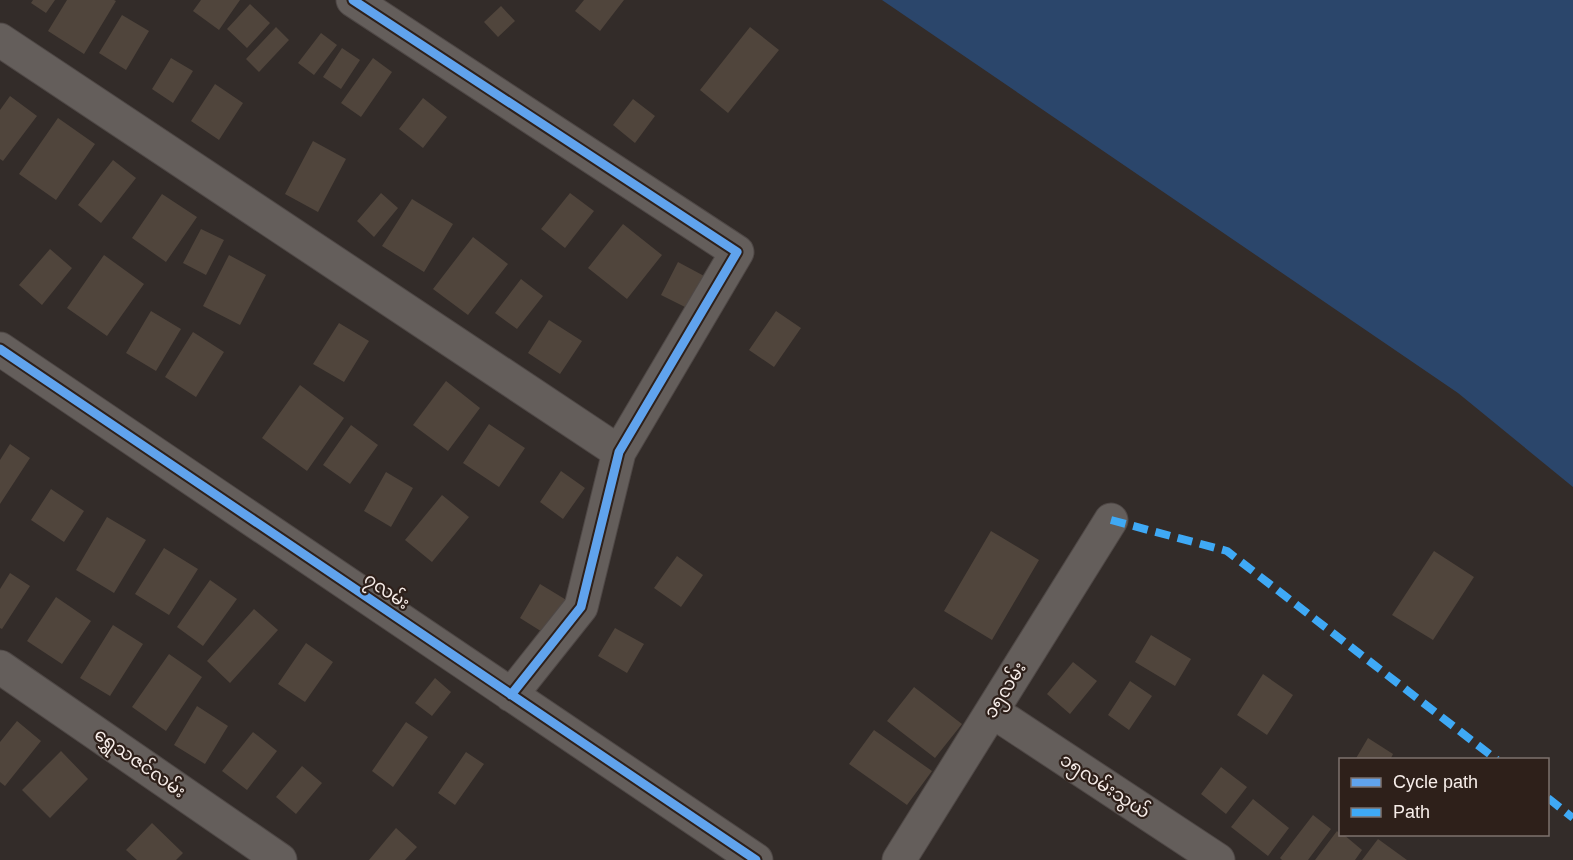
<svg xmlns="http://www.w3.org/2000/svg" width="1573" height="860" font-family="Helvetica,'Noto Sans Myanmar',sans-serif">
  <style>
    .water { fill: #2b466b }
    .building { fill: #50453c }
    .lines { fill: none; stroke-linecap: round; stroke-linejoin: round }
    .minor-casing { stroke: #4f4846; stroke-width: 35 }
    .minor { stroke: #645e5b; stroke-width: 33 }
    .quiet { stroke: #3fa9f5; stroke-width: 8; stroke-dasharray: 15 8; stroke-linecap: butt }
    .cycleway-casing { stroke: #2e201a; stroke-width: 13 }
    .cycleway { stroke: #60a3ed; stroke-width: 9 }
    .labels { text-anchor: middle; stroke-width: 4.5; stroke-linejoin: round; paint-order: stroke }
    .street-label { font-size: 18px; fill: #f7ede9; stroke: #2e201a }
  </style>
  <rect width="100%" height="100%" fill="#332c29"/>
  <path class="water" d="M 882,0 L 1573,0 L 1573,487 L 1458,393 Z"/>
  <path class="building" d="M 33,0 L 55,0 L 46,13 L 31,3 Z
    M 67,0 L 114,0 L 116,1 L 84,54 L 48,31 Z
    M 201,0 L 240,0 L 219,30 L 193,11 Z
    M 584,0 L 624,0 L 600,31 L 575,11 Z
    M 250,4 L 270,23 L 247,48 L 227,29 Z
    M 501,6 L 515,21 L 498,37 L 484,22 Z
    M 122,15 L 149,31 L 126,70 L 99,53 Z
    M 276,27 L 289,40 L 259,72 L 246,59 Z
    M 750,27 L 779,50 L 728,113 L 700,90 Z
    M 321,33 L 337,45 L 314,75 L 298,63 Z
    M 342,48 L 360,60 L 341,89 L 323,77 Z
    M 171,58 L 193,71 L 173,103 L 152,89 Z
    M 373,58 L 392,72 L 361,117 L 341,103 Z
    M 215,84 L 243,103 L 219,140 L 191,121 Z
    M 10,96 L 37,116 L 3,161 L 0,159 L 0,110 Z
    M 423,98 L 447,117 L 423,148 L 399,129 Z
    M 633,99 L 655,116 L 635,143 L 613,125 Z
    M 58,118 L 95,144 L 56,200 L 19,174 Z
    M 313,141 L 346,159 L 318,212 L 285,194 Z
    M 113,160 L 136,178 L 101,223 L 78,205 Z
    M 381,193 L 398,208 L 374,237 L 357,221 Z
    M 570,193 L 594,211 L 565,248 L 541,229 Z
    M 162,194 L 197,217 L 166,262 L 132,238 Z
    M 412,199 L 453,224 L 424,272 L 382,246 Z
    M 623,224 L 662,255 L 627,299 L 588,268 Z
    M 201,229 L 224,240 L 206,275 L 183,263 Z
    M 473,237 L 508,264 L 468,315 L 433,289 Z
    M 50,249 L 72,268 L 42,305 L 19,285 Z
    M 104,255 L 144,284 L 107,336 L 67,308 Z
    M 229,255 L 266,275 L 240,325 L 203,306 Z
    M 678,262 L 706,277 L 689,309 L 661,295 Z
    M 521,279 L 543,296 L 517,329 L 495,313 Z
    M 151,311 L 181,329 L 156,371 L 126,353 Z
    M 776,311 L 801,328 L 774,367 L 749,350 Z
    M 549,320 L 582,341 L 560,374 L 528,353 Z
    M 339,323 L 369,341 L 344,382 L 313,364 Z
    M 193,332 L 224,352 L 196,397 L 165,377 Z
    M 446,381 L 480,408 L 448,451 L 413,425 Z
    M 300,385 L 344,418 L 307,471 L 262,438 Z
    M 489,424 L 525,448 L 499,487 L 463,463 Z
    M 351,425 L 378,445 L 350,484 L 323,465 Z
    M 10,444 L 30,458 L 0,504 L 0,460 Z
    M 561,471 L 585,488 L 563,519 L 540,502 Z
    M 386,472 L 413,488 L 391,527 L 364,511 Z
    M 51,489 L 84,511 L 64,542 L 31,520 Z
    M 442,495 L 469,517 L 432,562 L 405,540 Z
    M 107,517 L 146,540 L 114,593 L 76,570 Z
    M 991,531 L 1039,560 L 992,640 L 944,611 Z
    M 164,548 L 198,569 L 169,615 L 135,594 Z
    M 1434,551 L 1474,577 L 1433,640 L 1392,615 Z
    M 677,556 L 703,575 L 681,607 L 654,588 Z
    M 10,573 L 30,586 L 2,629 L 0,628 L 0,589 Z
    M 210,580 L 237,599 L 203,646 L 177,627 Z
    M 540,584 L 568,601 L 547,635 L 520,618 Z
    M 56,597 L 91,621 L 62,664 L 27,641 Z
    M 254,609 L 278,630 L 230,683 L 207,661 Z
    M 113,625 L 143,644 L 110,696 L 80,678 Z
    M 615,628 L 644,644 L 627,673 L 598,656 Z
    M 1151,635 L 1191,659 L 1175,686 L 1135,662 Z
    M 306,643 L 333,662 L 305,702 L 278,684 Z
    M 169,654 L 202,677 L 166,731 L 132,707 Z
    M 1073,662 L 1097,681 L 1070,714 L 1047,694 Z
    M 1263,674 L 1293,695 L 1267,735 L 1237,715 Z
    M 435,678 L 451,692 L 432,716 L 415,703 Z
    M 1130,681 L 1152,696 L 1129,730 L 1108,715 Z
    M 914,687 L 962,724 L 935,758 L 887,721 Z
    M 197,706 L 228,726 L 205,764 L 174,745 Z
    M 17,721 L 41,741 L 5,786 L 0,782 L 0,742 Z
    M 406,722 L 428,737 L 393,787 L 372,771 Z
    M 874,730 L 932,771 L 907,805 L 849,764 Z
    M 253,732 L 277,751 L 247,790 L 222,771 Z
    M 1368,738 L 1393,754 L 1390,760 L 1355,760 Z
    M 61,751 L 88,779 L 50,818 L 22,790 Z
    M 466,752 L 484,764 L 455,805 L 438,793 Z
    M 302,766 L 322,783 L 296,814 L 276,797 Z
    M 1221,767 L 1247,787 L 1226,814 L 1201,794 Z
    M 1253,799 L 1289,828 L 1268,856 L 1231,827 Z
    M 1313,815 L 1331,829 L 1308,860 L 1282,860 L 1280,858 Z
    M 152,823 L 183,853 L 176,860 L 137,860 L 126,850 Z
    M 396,828 L 417,847 L 405,860 L 369,860 Z
    M 1337,831 L 1340,834 L 1343,834 L 1362,850 L 1355,860 L 1315,860 Z
    M 1378,839 L 1407,860 L 1362,860 Z"/>
  <g class="lines">
    <g class="minor-casing">
      <path id="minor" d="M 353,0 L 737,252 L 619,452 L 581,607 L 511,695
        M 0,40 L 619,452
        M 0,349 L 756,860
        M 0,667 L 280,860
        M 992,711 L 1218,860
        M 899,860 L 1111,520"/>
    </g>
    <use href="#minor" class="minor"/>
    <path class="quiet" d="M 1111,520 L 1227,551 L 1497,760
      M 1548,798 L 1573,818"/>
    <g class="cycleway-casing">
      <path id="cycleway" d="M 353,0 L 737,252 L 619,452 L 581,607 L 511,695
        M 0,349 L 756,860"/>
    </g>
    <use href="#cycleway" class="cycleway"/>
  </g>
  <g class="labels">
    <g class="street-label">
      <text transform="translate(387 591) rotate(34)" y="6">၇လမ်း</text>
      <text transform="translate(1005 690) rotate(-58)" y="6">၁၅လမ်း</text>
      <text transform="translate(140 763) rotate(35)" y="6">ရွှေသဇင်လမ်း</text>
      <text transform="translate(1105 786) rotate(33)" y="6">၁၅လမ်းသွယ်</text>
    </g>
  </g>
  <rect x="1339" y="758" width="210" height="78" fill="#2e201a" stroke="#7e726d" stroke-width="1.5"/>
  <rect x="1351" y="778" width="30" height="9" fill="#60a3ed" stroke="#7e726d" stroke-width="1.5"/>
  <text x="1393" y="788" font-size="18" fill="#f7ede9">Cycle path</text>
  <rect x="1351" y="808" width="30" height="9" fill="#3fa9f5" stroke="#7e726d" stroke-width="1.5"/>
  <text x="1393" y="818" font-size="18" fill="#f7ede9">Path</text>
</svg>
